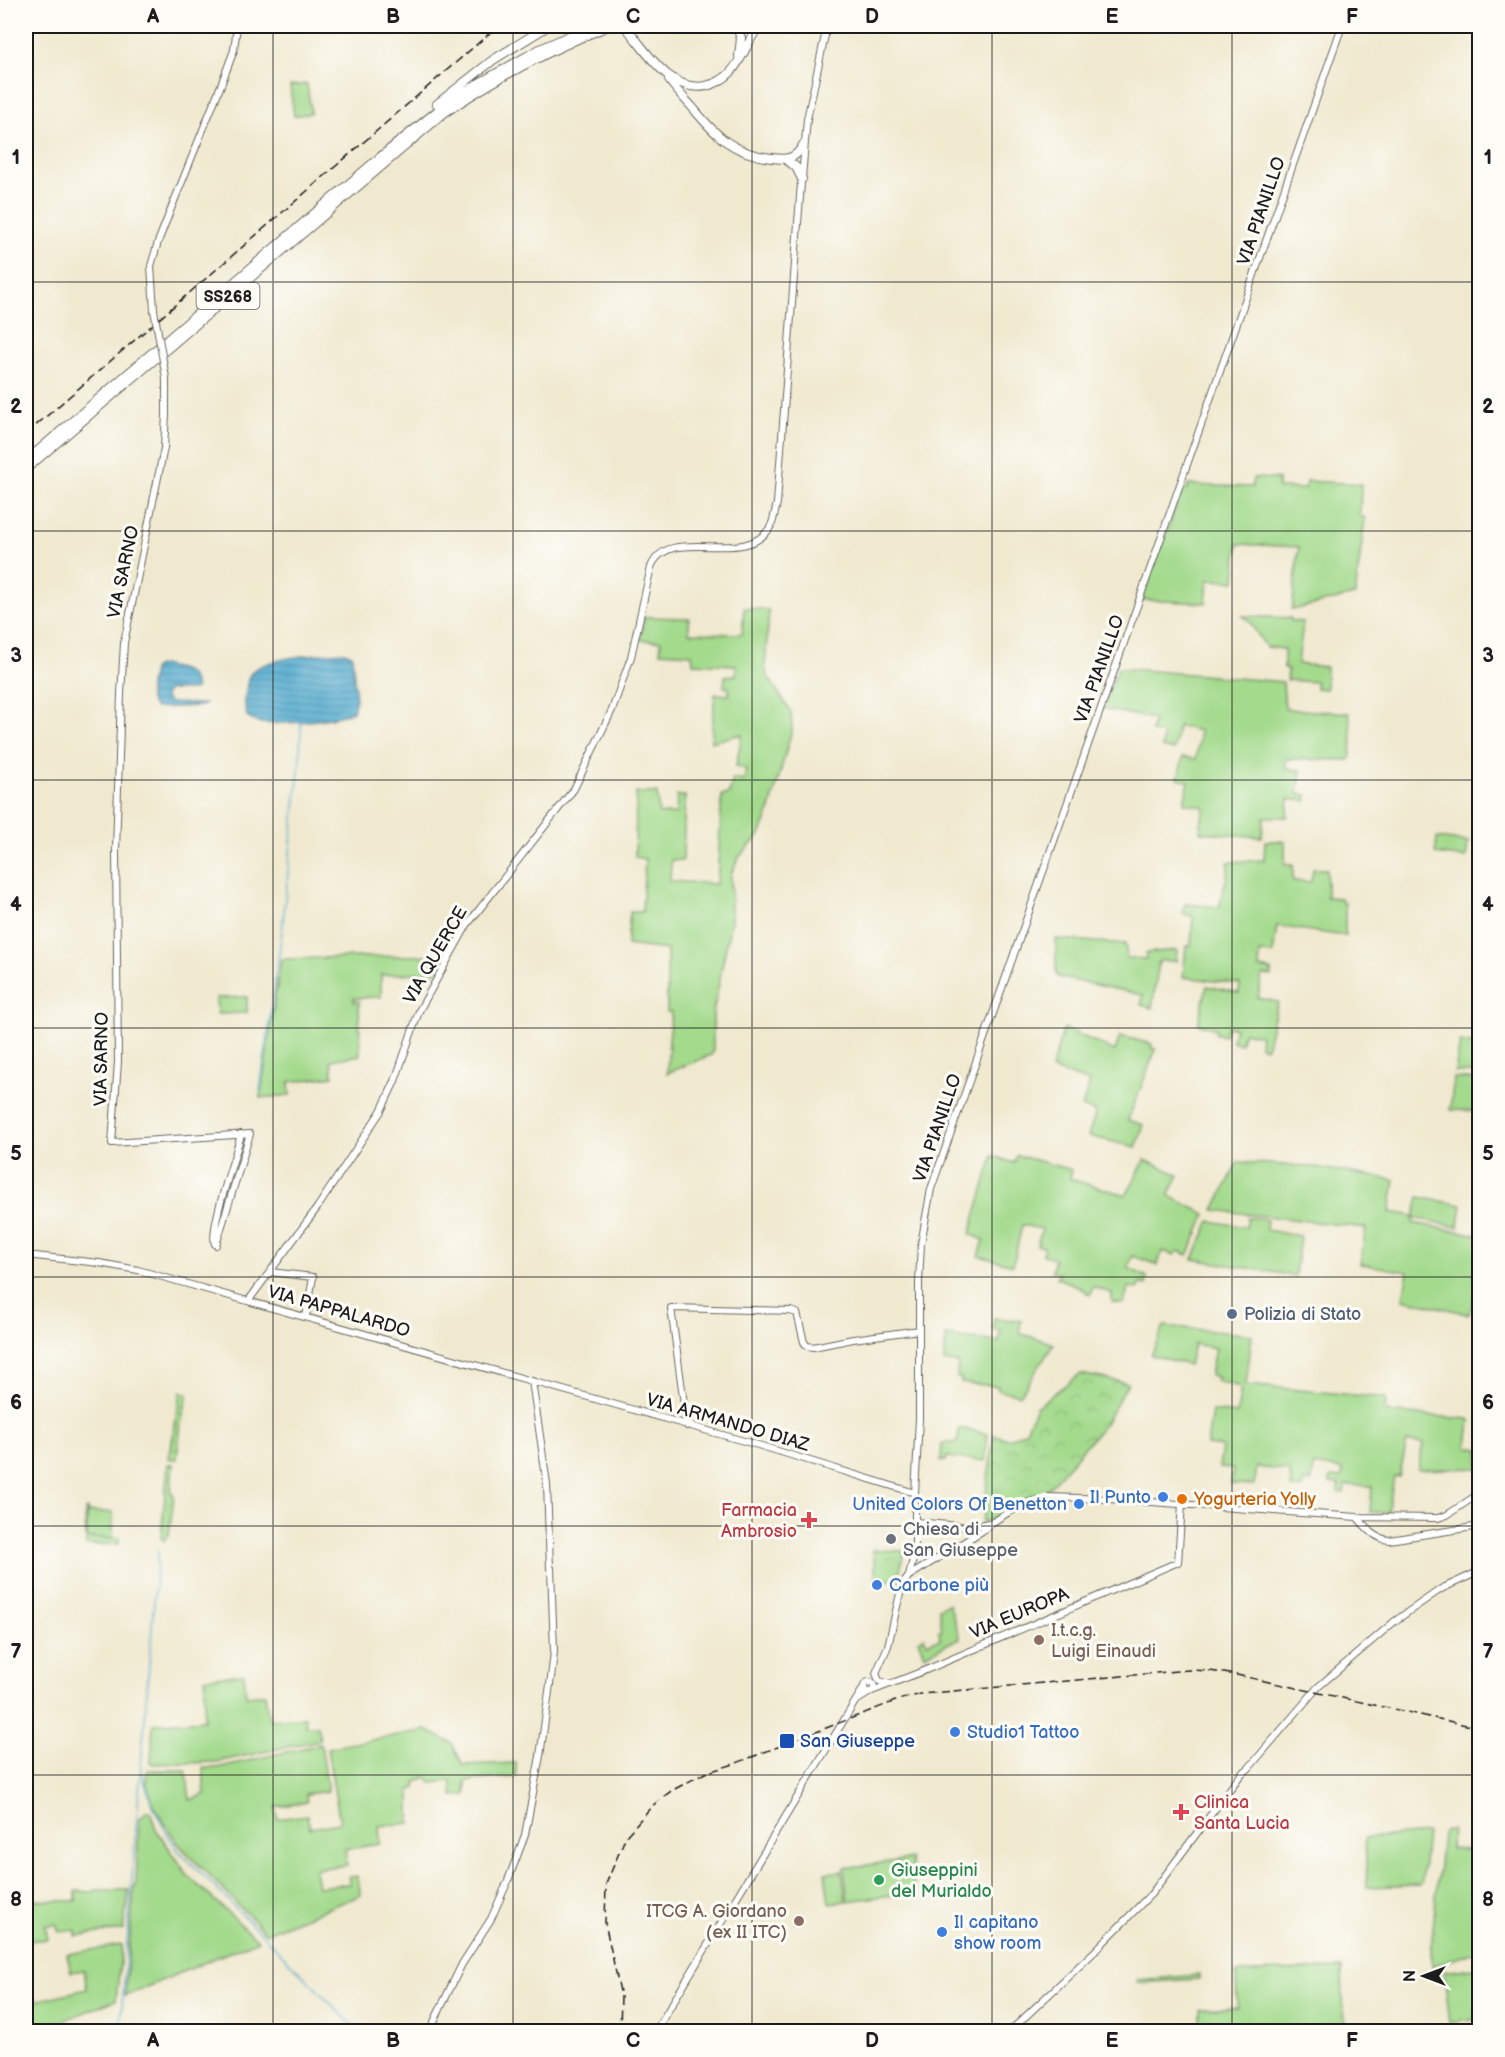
<svg xmlns="http://www.w3.org/2000/svg" width="1505" height="2057" font-family="'Balsamiq Sans',sans-serif">
  <style>
    .green { fill: #a3da8c; stroke: #607b54; stroke-width: 1.5 }
    .park { fill: url(#park-crowns); stroke: #607b54; stroke-width: 1.5 }
    .water { fill: url(#water-rules); stroke: #366274; stroke-width: 1.5 }
    .lines { fill: none; stroke-linecap: round; stroke-linejoin: round }
    .stream { stroke: #4fa9cd; stroke-width: 1.5 }
    .secondary-casing { stroke: #66645b; stroke-width: 8 }
    .highway-casing { stroke: #66645b; stroke-width: 10 }
    .secondary { stroke: #fff; stroke-width: 6 }
    .highway { stroke: #fff; stroke-width: 8 }
    .rail { stroke: #1c1c1c; stroke-width: 1.5; stroke-dasharray: 9 4.5; stroke-linecap: butt }
    .secondary-bridge-casing { stroke: #66645b; stroke-width: 8; stroke-linecap: butt }
    .secondary-bridge { stroke: #fff; stroke-width: 6 }
    .grid { fill: none; stroke: #1c1c1c; stroke-width: 1.5; stroke-opacity: 0.55 }
    .service-dot { fill: #5c6f8a; stroke: #fdfcf7; stroke-width: 2 }
    .shop-dot { fill: #3f7fe0; stroke: #fdfcf7; stroke-width: 2 }
    .food-dot { fill: #e8710a; stroke: #fdfcf7; stroke-width: 2 }
    .health-dot { fill: #e0444e; stroke: #fdfcf7; stroke-width: 2 }
    .worship-dot { fill: #6b7280; stroke: #fdfcf7; stroke-width: 2 }
    .education-dot { fill: #8d6e63; stroke: #fdfcf7; stroke-width: 2 }
    .transit-dot { fill: #1a4fb4; stroke: #fdfcf7; stroke-width: 2 }
    .leisure-dot { fill: #2e9e5b; stroke: #fdfcf7; stroke-width: 2 }
    .labels { text-anchor: middle; stroke-width: 6; stroke-linejoin: round; paint-order: stroke }
    .shield { fill: #fdfcf7; stroke: #605f5e; stroke-width: 1.5 }
    .shield-label { font-size: 16px; font-weight: bold; fill: #1c1c1c }
    .street-label { font-size: 18px; fill: #1c1c1c; stroke: #fdfcf7 }
    .service-label { font-size: 18px; fill: #4e5e75; stroke: #fdfcf7; text-anchor: start }
    .shop-label { font-size: 18px; fill: #366cbe; stroke: #fdfcf7; text-anchor: start }
    .food-label { font-size: 18px; fill: #c56008; stroke: #fdfcf7; text-anchor: start }
    .health-label { font-size: 18px; fill: #be3a42; stroke: #fdfcf7; text-anchor: end }
    .worship-label { font-size: 18px; fill: #5b616d; stroke: #fdfcf7; text-anchor: start }
    .education-label { font-size: 18px; fill: #785e54; stroke: #fdfcf7; text-anchor: start }
    .transit-label { font-size: 18px; fill: #164399; stroke: #fdfcf7; text-anchor: start }
    .leisure-label { font-size: 18px; fill: #27864d; stroke: #fdfcf7; text-anchor: start }
    .neatline { fill: none; stroke: #1c1c1c; stroke-width: 2 }
    .grid-label { font-size: 20px; text-anchor: middle; font-weight: bold; fill: #1c1c1c }
  </style>
  <defs>
    <pattern id="park-crowns" width="20" height="18" patternUnits="userSpaceOnUse" patternTransform="scale(1.5)"><rect width="20" height="18" fill="#a3da8c"/><path d="M2 6a3 3 0 1 1 6 0M12 15a3 3 0 1 1 6 0" fill="none" stroke="#8cba78"/></pattern>
    <pattern id="water-rules" width="6" height="5" patternUnits="userSpaceOnUse" patternTransform="scale(1.5)"><rect width="6" height="5" fill="#4fa9cd"/><path d="M0 2.5h6" fill="none" stroke="#4189a6"/></pattern>
  </defs>
  <rect width="100%" height="100%" fill="#fdfcf7"/>
  <filter id="ink" filterUnits="userSpaceOnUse"><feTurbulence type="fractalNoise" baseFrequency=".0167" numOctaves="2"/><feDisplacementMap in="SourceGraphic" scale="12" xChannelSelector="R" yChannelSelector="G"/><feConvolveMatrix kernelMatrix="1 2 1 2 8 2 1 2 1" color-interpolation-filters="sRGB"/></filter>
  <filter id="wash" filterUnits="userSpaceOnUse"><feTurbulence type="fractalNoise" baseFrequency=".008" numOctaves="4" result="noise"/><feDisplacementMap in="SourceGraphic" scale="24" xChannelSelector="R" yChannelSelector="G"/><feGaussianBlur stdDeviation="1.35" result="paint"/><feColorMatrix in="noise" values="0 0 0 0 0 0 0 0 0 0 0 0 0 0 0 0 0 1.4 0 .05"/><feComposite in="paint" operator="in"/></filter>
  <g filter="url(#wash)">
    <rect width="100%" height="100%" fill="#f0e9cf"/>
    <path class="green" d="M 307,84 L 311,113 L 294,116 L 290,86 Z
      M 1253,478 L 1278,479 L 1278,488 L 1305,489 L 1306,481 L 1361,484 L 1360,516 L 1365,518 L 1355,595 L 1292,610 L 1299,547 L 1238,544 L 1235,581 L 1208,580 L 1206,603 L 1142,600 L 1182,490 L 1187,490 L 1188,485 L 1252,487 Z
      M 744,608 L 769,610 L 765,667 L 767,675 L 791,712 L 792,730 L 768,816 L 760,835 L 739,857 L 731,874 L 731,921 L 713,1013 L 713,1052 L 711,1055 L 667,1073 L 671,1012 L 667,1012 L 667,950 L 627,945 L 630,912 L 642,912 L 645,859 L 635,857 L 636,793 L 657,793 L 659,814 L 676,814 L 677,796 L 685,796 L 683,860 L 671,860 L 670,881 L 717,884 L 722,795 L 729,794 L 733,779 L 744,781 L 746,769 L 736,766 L 742,734 L 711,742 L 715,694 L 729,695 L 729,688 L 724,687 L 725,676 L 736,675 L 736,665 L 693,663 L 692,654 L 660,652 L 661,641 L 640,640 L 645,617 L 689,618 L 689,633 L 742,634 Z
      M 1243,616 L 1291,618 L 1291,621 L 1303,622 L 1298,664 L 1326,667 L 1326,689 L 1316,688 L 1316,682 L 1287,680 L 1288,669 L 1284,668 L 1284,649 L 1266,647 L 1249,621 Z
      M 1118,668 L 1283,682 L 1285,709 L 1349,713 L 1352,741 L 1350,760 L 1286,759 L 1286,769 L 1301,770 L 1298,794 L 1307,795 L 1306,801 L 1289,799 L 1287,817 L 1264,817 L 1262,837 L 1200,832 L 1204,807 L 1184,803 L 1189,781 L 1178,778 L 1183,757 L 1196,759 L 1200,731 L 1178,726 L 1174,750 L 1162,748 L 1163,734 L 1151,732 L 1154,719 L 1103,709 Z
      M 1437,838 L 1468,842 L 1466,858 L 1435,854 Z
      M 1265,841 L 1285,841 L 1285,865 L 1293,865 L 1293,881 L 1311,882 L 1313,869 L 1327,869 L 1327,897 L 1341,898 L 1342,903 L 1345,903 L 1345,936 L 1277,926 L 1273,954 L 1260,953 L 1259,968 L 1271,970 L 1271,976 L 1262,975 L 1258,998 L 1278,1002 L 1266,1048 L 1260,1046 L 1261,1036 L 1244,1032 L 1240,1044 L 1232,1041 L 1235,1028 L 1228,1026 L 1225,1036 L 1215,1033 L 1217,1029 L 1198,1024 L 1207,986 L 1239,993 L 1240,984 L 1183,977 L 1186,946 L 1191,946 L 1193,916 L 1183,914 L 1185,904 L 1219,907 L 1228,873 L 1228,862 L 1264,860 Z
      M 1056,939 L 1125,944 L 1127,958 L 1146,959 L 1146,953 L 1177,950 L 1176,961 L 1159,961 L 1152,1008 L 1141,1005 L 1143,995 L 1058,977 L 1056,972 Z
      M 444,955 L 446,955 L 437,972 L 381,975 L 381,997 L 354,998 L 354,1002 L 359,1001 L 360,1055 L 331,1060 L 333,1076 L 289,1082 L 290,1095 L 260,1098 L 281,959 Z
      M 247,997 L 247,1013 L 217,1014 L 216,998 Z
      M 1064,1028 L 1115,1051 L 1120,1036 L 1152,1044 L 1151,1048 L 1156,1049 L 1128,1120 L 1144,1125 L 1136,1147 L 1088,1136 L 1096,1112 L 1082,1107 L 1090,1082 L 1051,1069 Z
      M 1460,1042 L 1479,1045 L 1479,1074 L 1455,1072 Z
      M 1454,1078 L 1479,1080 L 1479,1111 L 1450,1110 Z
      M 1017,1155 L 1072,1170 L 1070,1179 L 1126,1195 L 1145,1160 L 1179,1175 L 1169,1196 L 1206,1214 L 1188,1255 L 1178,1251 L 1175,1255 L 1162,1251 L 1158,1265 L 1133,1256 L 1128,1268 L 1147,1277 L 1146,1285 L 1140,1283 L 1138,1289 L 1128,1287 L 1124,1304 L 1112,1302 L 1112,1293 L 1093,1287 L 1090,1295 L 1078,1286 L 1057,1278 L 1059,1273 L 1052,1271 L 1055,1258 L 1043,1255 L 1044,1247 L 1037,1245 L 1042,1229 L 1022,1225 L 1013,1265 L 979,1256 L 984,1240 L 970,1234 L 993,1156 L 1014,1163 Z
      M 1238,1162 L 1315,1167 L 1395,1180 L 1390,1212 L 1413,1216 L 1413,1223 L 1479,1235 L 1479,1281 L 1469,1314 L 1403,1299 L 1408,1272 L 1360,1264 L 1366,1228 L 1214,1210 Z
      M 1419,1197 L 1462,1205 L 1458,1227 L 1414,1218 Z
      M 1248,1217 L 1267,1220 L 1266,1230 L 1300,1236 L 1295,1276 L 1193,1259 L 1210,1221 L 1246,1227 Z
      M 994,1318 L 1021,1321 L 1019,1333 L 1054,1344 L 1020,1395 L 998,1390 L 998,1386 L 961,1383 L 961,1378 L 957,1378 L 958,1363 L 944,1362 L 946,1336 L 999,1342 L 1001,1331 L 993,1330 Z
      M 1164,1326 L 1252,1335 L 1246,1385 L 1386,1398 L 1385,1412 L 1468,1419 L 1470,1420 L 1467,1447 L 1479,1449 L 1479,1468 L 1418,1470 L 1423,1443 L 1407,1442 L 1399,1477 L 1394,1477 L 1388,1513 L 1370,1512 L 1372,1486 L 1345,1485 L 1344,1493 L 1338,1492 L 1339,1484 L 1330,1483 L 1331,1477 L 1342,1478 L 1343,1470 L 1314,1465 L 1312,1482 L 1304,1481 L 1303,1488 L 1291,1488 L 1290,1471 L 1257,1467 L 1254,1485 L 1231,1484 L 1233,1469 L 1219,1468 L 1222,1447 L 1207,1445 L 1212,1411 L 1237,1414 L 1241,1387 L 1216,1381 L 1218,1377 L 1210,1375 L 1215,1348 L 1194,1344 L 1189,1365 L 1151,1355 Z
      M 959,1428 L 988,1434 L 985,1461 L 947,1457 L 946,1461 L 941,1461 L 942,1443 L 957,1443 Z
      M 87,1512 L 113,1512 L 113,1538 L 87,1538 Z
      M 949,1604 L 960,1638 L 924,1655 L 918,1640 L 924,1637 L 927,1643 L 940,1639 L 939,1630 L 942,1630 L 939,1608 Z
      M 244,1674 L 246,1696 L 265,1694 L 269,1720 L 305,1717 L 306,1726 L 317,1726 L 320,1740 L 216,1762 L 153,1764 L 151,1762 L 153,1724 L 204,1720 L 205,1678 Z
      M 426,1730 L 452,1743 L 463,1765 L 516,1763 L 516,1777 L 466,1781 L 466,1795 L 453,1796 L 451,1781 L 431,1783 L 426,1777 L 416,1782 L 416,1787 L 410,1791 L 410,1823 L 379,1826 L 380,1844 L 345,1849 L 347,1865 L 315,1869 L 318,1887 L 350,1884 L 349,1877 L 357,1876 L 361,1895 L 266,1933 L 180,1846 C 168,1830 139,1789 148,1770 L 186,1770 L 190,1800 L 205,1794 L 203,1768 L 216,1768 L 321,1744 L 328,1791 L 306,1794 L 307,1802 L 276,1807 L 277,1819 L 307,1815 L 310,1828 L 340,1823 L 327,1748 Z
      M 150,1811 L 156,1829 L 188,1876 L 258,1940 L 125,1996 L 134,1887 L 136,1886 L 139,1820 L 146,1812 Z
      M 1479,1825 L 1479,1951 L 1432,1966 L 1432,1939 L 1442,1833 L 1443,1831 L 1452,1830 L 1451,1849 L 1469,1850 L 1472,1826 Z
      M 1427,1833 L 1422,1882 L 1420,1885 L 1367,1887 L 1365,1838 Z
      M 911,1859 L 915,1892 L 848,1901 L 844,1868 Z
      M 842,1871 L 846,1901 L 829,1903 L 825,1873 Z
      M 95,1890 L 129,1890 L 123,1930 L 76,1936 L 76,1930 L 59,1932 L 56,1924 L 45,1926 L 48,1939 L 28,1941 L 26,1939 L 26,1900 L 76,1901 L 76,1891 L 94,1892 Z
      M 122,1945 L 116,2000 L 37,2031 L 26,2031 L 26,2003 L 87,1989 L 84,1970 L 71,1972 L 67,1954 Z
      M 1479,1967 L 1479,2019 L 1450,2023 L 1444,1972 Z
      M 1342,1968 L 1344,2031 L 1200,2030 L 1200,2009 L 1237,2007 L 1236,1973 Z
      M 1199,1975 L 1199,1979 L 1137,1983 L 1137,1980 Z"/>
    <path class="park" d="M 1080,1374 L 1128,1383 L 1104,1425 L 1042,1496 L 993,1519 L 982,1522 L 994,1435 L 1009,1439 L 1026,1431 L 1036,1407 Z
      M 181,1391 L 188,1394 L 181,1423 L 177,1459 L 169,1459 Z
      M 168,1464 L 173,1464 L 171,1492 L 174,1496 L 169,1535 L 164,1541 L 161,1538 Z
      M 87,1509 L 87,1538 L 119,1538 L 119,1544 L 86,1545 L 85,1510 Z
      M 873,1550 L 904,1551 L 898,1581 L 876,1579 Z"/>
    <path class="water" d="M 345,652 L 352,655 L 356,700 L 353,711 C 336,720 281,725 261,723 C 257,722 252,720 248,718 C 244,708 244,702 246,691 C 247,685 247,678 251,673 C 263,657 325,653 345,652 Z
      M 162,665 C 181,670 191,668 196,688 L 194,690 L 169,690 L 165,694 L 166,700 L 171,703 L 205,704 L 202,706 L 155,708 C 144,699 151,682 153,670 L 155,667 Z"/>
    <g class="lines">
      <path class="stream" d="M 260,1091 L 281,939 L 300,760 L 301,722
        M 141,1771 C 151,1804 159,1822 178,1850 L 359,2032
        M 120,2032 L 158,1551"/>
    </g>
  </g>
  <g filter="url(#ink)">
    <g class="lines">
      <g class="secondary-casing">
        <path id="secondary" d="M 802,178 L 807,119 L 827,26
          M 169,214 L 221,85 L 234,50 L 237,26
          M 166,415 L 164,448 L 124,643 L 121,694 L 116,851 L 118,1062 L 112,1143 L 250,1134 L 216,1245
          M 215,1244 C 209,1228 236,1155 241,1134
          M 26,1255 L 99,1263 L 138,1270 L 758,1445 L 915,1493
          M 270,1272 L 313,1277 L 306,1317
          M 249,1300 L 317,1208 L 381,1111 L 395,1081 L 419,1011 L 467,925 L 574,789 L 612,710 L 631,657 L 651,567 C 669,522 746,570 771,526 C 774,519 775,511 777,503 L 801,183
          M 532,1381 L 547,1484 L 550,1568
          M 687,1426 L 671,1308 L 790,1311 L 797,1313 L 804,1342 L 807,1346 L 813,1347 L 853,1339 L 919,1330
          M 1357,1517 C 1366,1527 1375,1539 1389,1540 L 1480,1526
          M 916,1522 L 970,1527 L 993,1522 L 1022,1504 L 1047,1497 L 1110,1499 L 1357,1517 L 1438,1518 L 1447,1515 L 1480,1493
          M 909,1576 L 915,1551 L 915,1493 L 919,1419 L 919,1282 L 921,1244 L 931,1189 L 1342,26
          M864 1687a5 5 0 1 1 10 0a5 5 0 1 1-10 0Z
          M 890,1684 L 879,1681 L 876,1673 L 888,1646 L 902,1585 L 909,1576 L 982,1531 L 992,1522
          M 858,1700 L 872,1691 L 926,1670 L 1178,1562 L 1182,1504
          M 429,2032 L 462,1964 L 491,1919 L 507,1883 L 525,1835 L 540,1756 L 552,1670 L 554,1651 L 551,1568
          M 655,2032 L 864,1687
          M 1009,2032 L 1093,1953 L 1152,1893 L 1242,1773 L 1248,1769 L 1318,1687 L 1395,1621 L 1441,1589 L 1480,1571"/>
      </g>
      <g class="highway-casing">
        <path id="highway" d="M 625,26 C 646,50 669,93 706,86 C 715,84 724,79 730,73 C 743,59 748,40 759,26
          M 736,26 L 741,38 L 739,56
          M 1456,26 L 1480,32
          M 669,80 C 676,90 685,99 693,108 C 716,136 734,154 772,158 C 787,160 796,159 803,145
          M 437,104 L 493,60 L 548,26
          M 785,159 L 796,167 L 802,179
          M 26,461 L 379,158 L 441,108 L 474,86 L 538,50 L 591,26
          M 26,469 L 444,113 C 496,78 551,49 608,26"/>
      </g>
      <use href="#secondary" class="secondary"/>
      <use href="#highway" class="highway"/>
      <path class="rail" d="M 26,434 L 498,26
        M 620,2032 L 621,1996 L 605,1923 L 606,1884 L 626,1836 L 652,1806 L 671,1791 L 705,1773 L 734,1764 L 898,1700 L 921,1694 L 1189,1670 L 1210,1671 L 1237,1675 L 1480,1728"/>
      <g class="secondary-bridge-casing">
        <path id="secondary-bridge" d="M 166,415 L 166,378 L 154,310 L 151,266 L 158,242 L 169,214"/>
      </g>
      <use href="#secondary-bridge" class="secondary-bridge"/>
    </g>
  </g>
  <path class="grid" d="M 273,26 L 273,2032M 513,26 L 513,2032M 752,26 L 752,2032M 992,26 L 992,2032M 1232,26 L 1232,2032M 26,282 L 1480,282M 26,531 L 1480,531M 26,780 L 1480,780M 26,1028 L 1480,1028M 26,1277 L 1480,1277M 26,1526 L 1480,1526M 26,1775 L 1480,1775"/>
  <circle class="service-dot" cx="1232" cy="1314" r="6"/>
  <g class="shop-dot">
    <circle cx="1163" cy="1497" r="6"/>
    <circle cx="1079" cy="1504" r="6"/>
    <circle cx="877" cy="1585" r="6"/>
    <circle cx="955" cy="1732" r="6"/>
    <circle cx="942" cy="1932" r="6"/>
  </g>
  <circle class="food-dot" cx="1182" cy="1499" r="6"/>
  <g class="health-dot">
    <path d="M806 1511h6v6h6v6h-6v6h-6v-6h-6v-6h6z"/>
    <path d="M1178 1803h6v6h6v6h-6v6h-6v-6h-6v-6h6z"/>
  </g>
  <circle class="worship-dot" cx="891" cy="1539" r="6"/>
  <g class="education-dot">
    <circle cx="1039" cy="1640" r="6"/>
    <circle cx="799" cy="1921" r="6"/>
  </g>
  <rect class="transit-dot" x="779" y="1733" width="16" height="16" rx="3"/>
  <circle class="leisure-dot" cx="879" cy="1880" r="6"/>
  <g class="labels">
    <rect class="shield" x="196.5" y="283" width="63" height="26" rx="4.5"/>
    <g class="shield-label">
      <text x="228" y="302">SS268</text>
    </g>
    <g class="street-label">
      <text transform="translate(1261 211) rotate(-71)" y="6">VIA PIANILLO</text>
      <text transform="translate(123 572) rotate(-78)" y="6">VIA SARNO</text>
      <text transform="translate(1099 669) rotate(-70)" y="6">VIA PIANILLO</text>
      <text transform="translate(435 955) rotate(-60)" y="6">VIA QUERCE</text>
      <text transform="translate(101 1059) rotate(-89)" y="6">VIA SARNO</text>
      <text transform="translate(937 1128) rotate(-71)" y="6">VIA PIANILLO</text>
      <text transform="translate(339 1311) rotate(16)" y="6">VIA PAPPALARDO</text>
      <text transform="translate(728 1422) rotate(16)" y="6">VIA ARMANDO DIAZ</text>
      <text transform="translate(1019 1613) rotate(-23)" y="6">VIA EUROPA</text>
    </g>
    <g class="service-label">
      <text x="1244" y="1320">Polizia di Stato</text>
    </g>
    <g class="shop-label">
      <text x="1151" y="1503" text-anchor="end">Il Punto</text>
      <text x="1067" y="1510" text-anchor="end">United Colors Of Benetton</text>
      <text x="889" y="1591">Carbone più</text>
      <text x="967" y="1738">Studio1 Tattoo</text>
      <text x="954" y="1928">Il capitano<tspan x="954" dy="21">show room</tspan></text>
    </g>
    <g class="food-label">
      <text x="1194" y="1505">Yogurteria Yolly</text>
    </g>
    <g class="health-label">
      <text x="797" y="1516">Farmacia<tspan x="797" dy="21">Ambrosio</tspan></text>
      <text x="1194" y="1808" text-anchor="start">Clinica<tspan x="1194" dy="21">Santa Lucia</tspan></text>
    </g>
    <g class="worship-label">
      <text x="903" y="1535">Chiesa di<tspan x="903" dy="21">San Giuseppe</tspan></text>
    </g>
    <g class="education-label">
      <text x="1051" y="1636">I.t.c.g.<tspan x="1051" dy="21">Luigi Einaudi</tspan></text>
      <text x="787" y="1917" text-anchor="end">ITCG A. Giordano<tspan x="787" dy="21">(ex II ITC)</tspan></text>
    </g>
    <g class="transit-label">
      <text x="800" y="1747">San Giuseppe</text>
    </g>
    <g class="leisure-label">
      <text x="891" y="1876">Giuseppini<tspan x="891" dy="21">del Murialdo</tspan></text>
    </g>
  </g>
  <rect width="1505" height="2057" fill="none" stroke="#fdfcf7" stroke-width="66"/>
  <g transform="translate(1424 1976) rotate(270)" stroke="#fdfcf7" stroke-width="4.5" paint-order="stroke">
  <path d="M0-4.5L10 22L0 15L-10 22Z" fill="#1c1c1c"/>
  <text y="-9" font-size="16" font-weight="bold" text-anchor="middle" fill="#1c1c1c">N</text>
  </g>
  <rect x="33" y="33" width="1439" height="1991" class="neatline"/>
  <g class="grid-label">
    <text x="153" y="23">A</text>
    <text x="393" y="23">B</text>
    <text x="633" y="23">C</text>
    <text x="872" y="23">D</text>
    <text x="1112" y="23">E</text>
    <text x="1352" y="23">F</text>
    <text x="16" y="164">1</text>
    <text x="1488" y="164">1</text>
    <text x="16" y="413">2</text>
    <text x="1488" y="413">2</text>
    <text x="16" y="662">3</text>
    <text x="1488" y="662">3</text>
    <text x="16" y="911">4</text>
    <text x="1488" y="911">4</text>
    <text x="16" y="1160">5</text>
    <text x="1488" y="1160">5</text>
    <text x="16" y="1409">6</text>
    <text x="1488" y="1409">6</text>
    <text x="16" y="1658">7</text>
    <text x="1488" y="1658">7</text>
    <text x="16" y="1906">8</text>
    <text x="1488" y="1906">8</text>
    <text x="153" y="2047">A</text>
    <text x="393" y="2047">B</text>
    <text x="633" y="2047">C</text>
    <text x="872" y="2047">D</text>
    <text x="1112" y="2047">E</text>
    <text x="1352" y="2047">F</text>
  </g>
</svg>
